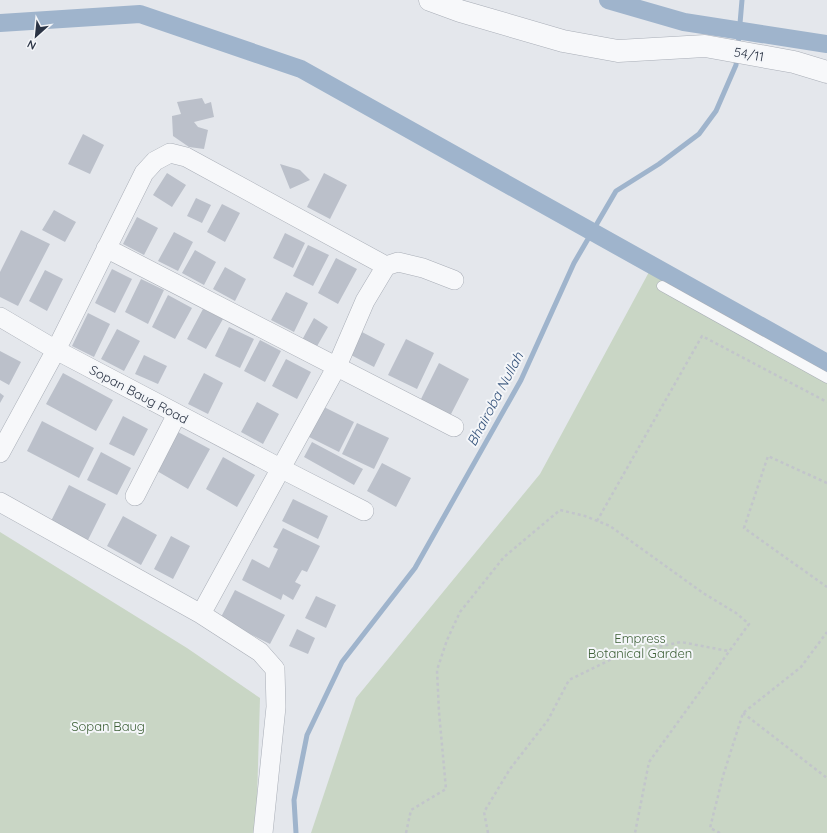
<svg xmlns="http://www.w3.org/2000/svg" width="827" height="833" font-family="Quicksand,sans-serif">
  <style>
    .green { fill: #c9d6c5 }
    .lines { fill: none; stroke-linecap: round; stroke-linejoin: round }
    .stream { stroke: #9fb4cc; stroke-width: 5 }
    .canal { stroke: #9fb4cc; stroke-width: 18 }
    .building { fill: #bbc0ca }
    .service-casing { stroke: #a9aeb7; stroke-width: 11 }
    .minor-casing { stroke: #a9aeb7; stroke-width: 20 }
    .tertiary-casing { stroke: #a9aeb7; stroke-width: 23 }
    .path { stroke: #c2c5cb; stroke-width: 2.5; stroke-dasharray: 3 3; stroke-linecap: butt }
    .service { stroke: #f7f8fa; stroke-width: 10 }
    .minor { stroke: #f7f8fa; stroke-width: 19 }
    .tertiary { stroke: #f7f8fa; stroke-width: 22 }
    .labels { text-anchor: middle; stroke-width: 4; stroke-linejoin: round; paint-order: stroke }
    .street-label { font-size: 13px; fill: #2b3445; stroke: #f4f6f9 }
    .park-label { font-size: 13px; fill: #3f6138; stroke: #f4f6f9 }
    .water-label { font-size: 14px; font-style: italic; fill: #34527a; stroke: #f4f6f9 }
  </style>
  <rect width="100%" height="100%" fill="#e4e7ec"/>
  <path class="green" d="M 649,272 L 827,374 L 827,833 L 311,833 L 356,698 L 540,474 Z
    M 0,532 L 187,648 L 260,698 L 256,833 L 0,833 Z"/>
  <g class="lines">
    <path class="stream" d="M 738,47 L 742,0
      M 296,833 L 294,800 L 307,735 L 342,662 L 415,568 L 521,380 L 574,263 L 616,191 L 659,164 L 699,134 L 716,111 L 736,65 L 737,57"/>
    <path class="canal" d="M 608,0 L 684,22 L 827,44
      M 0,23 L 140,14 L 301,69 L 827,363"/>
  </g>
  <path class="building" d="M 202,98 L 205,104 L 211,102 L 214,117 L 194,122 L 198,127 L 208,130 L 204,149 L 189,147 L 173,136 L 172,116 L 181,114 L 177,102 Z
    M 83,134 L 104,145 L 90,174 L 68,164 Z
    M 280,164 L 300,170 L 310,180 L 290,189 Z
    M 167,173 L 186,185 L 172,207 L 153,195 Z
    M 324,173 L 347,185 L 330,219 L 307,207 Z
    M 196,198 L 211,205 L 202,223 L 187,216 Z
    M 222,204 L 240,213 L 225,242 L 207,232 Z
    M 54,210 L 76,222 L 65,242 L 42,230 Z
    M 137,217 L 158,228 L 144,255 L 123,244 Z
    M 21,230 L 50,244 L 18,306 L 0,297 L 0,272 Z
    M 174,232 L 193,242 L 178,271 L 158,261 Z
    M 285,233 L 305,243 L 293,268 L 273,258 Z
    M 308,245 L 329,255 L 313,286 L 293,276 Z
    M 195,250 L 216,262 L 204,285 L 182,273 Z
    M 336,258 L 357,269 L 338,304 L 318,293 Z
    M 225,267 L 246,279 L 235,301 L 213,289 Z
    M 112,269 L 132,279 L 115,313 L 95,303 Z
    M 45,270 L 63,279 L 47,311 L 29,301 Z
    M 141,279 L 164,290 L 148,324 L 125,312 Z
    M 286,292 L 308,303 L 294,332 L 271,320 Z
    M 168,295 L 192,308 L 175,339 L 152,327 Z
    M 203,309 L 223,319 L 206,349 L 187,339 Z
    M 88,313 L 110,324 L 94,357 L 72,346 Z
    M 314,318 L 328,327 L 316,348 L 302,340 Z
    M 229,327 L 254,339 L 240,368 L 215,356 Z
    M 117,329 L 140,341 L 124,371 L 101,359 Z
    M 362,332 L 385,344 L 374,367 L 351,355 Z
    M 406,339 L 434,353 L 417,389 L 388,375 Z
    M 260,340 L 281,351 L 265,382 L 244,371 Z
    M 0,351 L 21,362 L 9,385 L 0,380 Z
    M 144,355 L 167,366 L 158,384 L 135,374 Z
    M 286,359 L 311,372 L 297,399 L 272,386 Z
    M 439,363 L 469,379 L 450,416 L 420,401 Z
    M 63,373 L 113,400 L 96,431 L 46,404 Z
    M 204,373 L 223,383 L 208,414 L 188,404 Z
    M 0,393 L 4,396 L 0,403 Z
    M 257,402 L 279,414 L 263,444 L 241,432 Z
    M 320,405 L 354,422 L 339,452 L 305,435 Z
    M 123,416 L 148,429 L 134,456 L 109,444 Z
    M 42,421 L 94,448 L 79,478 L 27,451 Z
    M 357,423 L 389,438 L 374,469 L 342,454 Z
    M 178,432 L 210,449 L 188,489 L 157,471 Z
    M 312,442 L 363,469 L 354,485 L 304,457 Z
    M 101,452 L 131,468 L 117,495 L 87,480 Z
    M 223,457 L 255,475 L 237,507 L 206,489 Z
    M 382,463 L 411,478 L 396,507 L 367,491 Z
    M 69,485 L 106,504 L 88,540 L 51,521 Z
    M 293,499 L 328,516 L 318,539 L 282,521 Z
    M 123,516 L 157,535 L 141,565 L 107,546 Z
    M 283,528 L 320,546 L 307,572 L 302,570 L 295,582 L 301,585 L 293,600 L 283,594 L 281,600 L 242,580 L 252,559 L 269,568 L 278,549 L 273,547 Z
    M 171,536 L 190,546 L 173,579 L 154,569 Z
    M 235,590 L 285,615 L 270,644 L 220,619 Z
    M 316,596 L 336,605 L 326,628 L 305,618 Z
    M 297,629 L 315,638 L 308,654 L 289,646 Z"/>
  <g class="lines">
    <g class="service-casing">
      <path id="service" d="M 662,286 L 827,378"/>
    </g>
    <g class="minor-casing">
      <path id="minor" d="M 106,248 L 454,427
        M 0,317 L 56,350 L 280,468 L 364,511
        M 0,453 L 56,350 L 144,173 L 155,161 L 170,153 L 186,157 L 386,266
        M 135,496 L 177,414
        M 0,502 L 201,614 L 260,652 L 275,669 L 276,707 L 263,833
        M 201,614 L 337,366 L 365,301 L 386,266 L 398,262 L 423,268 L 454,280"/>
    </g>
    <g class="tertiary-casing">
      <path id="tertiary" d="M 430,0 L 460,11 L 563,41 L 618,51 L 705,46 L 794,62 L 827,72"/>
    </g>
    <path class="path" d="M 827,483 L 768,456 L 744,528 L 827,587
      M 597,521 L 702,336 L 827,402
      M 743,713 L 827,778
      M 406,833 L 411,810 L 446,789 L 439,712 L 437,670 L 447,640 L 460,612 L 504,557 L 560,510 L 585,516 L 610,526 L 703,593 L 736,613 L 749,624 L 649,762 L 635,833
      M 488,833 L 484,812 L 510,769 L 548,720 L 569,680 L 620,655 L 681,642 L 728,651
      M 720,833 L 710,828 L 723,776 L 743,713 L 801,667 L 827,632"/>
    <use href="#service" class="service"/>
    <use href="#minor" class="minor"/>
    <use href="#tertiary" class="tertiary"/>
  </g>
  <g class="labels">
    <g class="street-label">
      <text transform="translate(749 54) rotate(10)" y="5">54/11</text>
      <text transform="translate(139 394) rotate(28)" y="5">Sopan Baug Road</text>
    </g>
    <g class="park-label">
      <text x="640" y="643">Empress<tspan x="640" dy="15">Botanical Garden</tspan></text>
      <text x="108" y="731">Sopan Baug</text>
    </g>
    <g class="water-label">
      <text transform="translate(495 399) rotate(-62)" y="5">Bhairoba Nullah</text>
    </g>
  </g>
  <g transform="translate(36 36) rotate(207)" stroke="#f4f6f9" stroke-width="3" paint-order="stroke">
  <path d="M0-3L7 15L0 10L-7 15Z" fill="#2b3445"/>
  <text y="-6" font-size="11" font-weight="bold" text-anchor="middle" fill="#2b3445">N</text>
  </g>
</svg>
